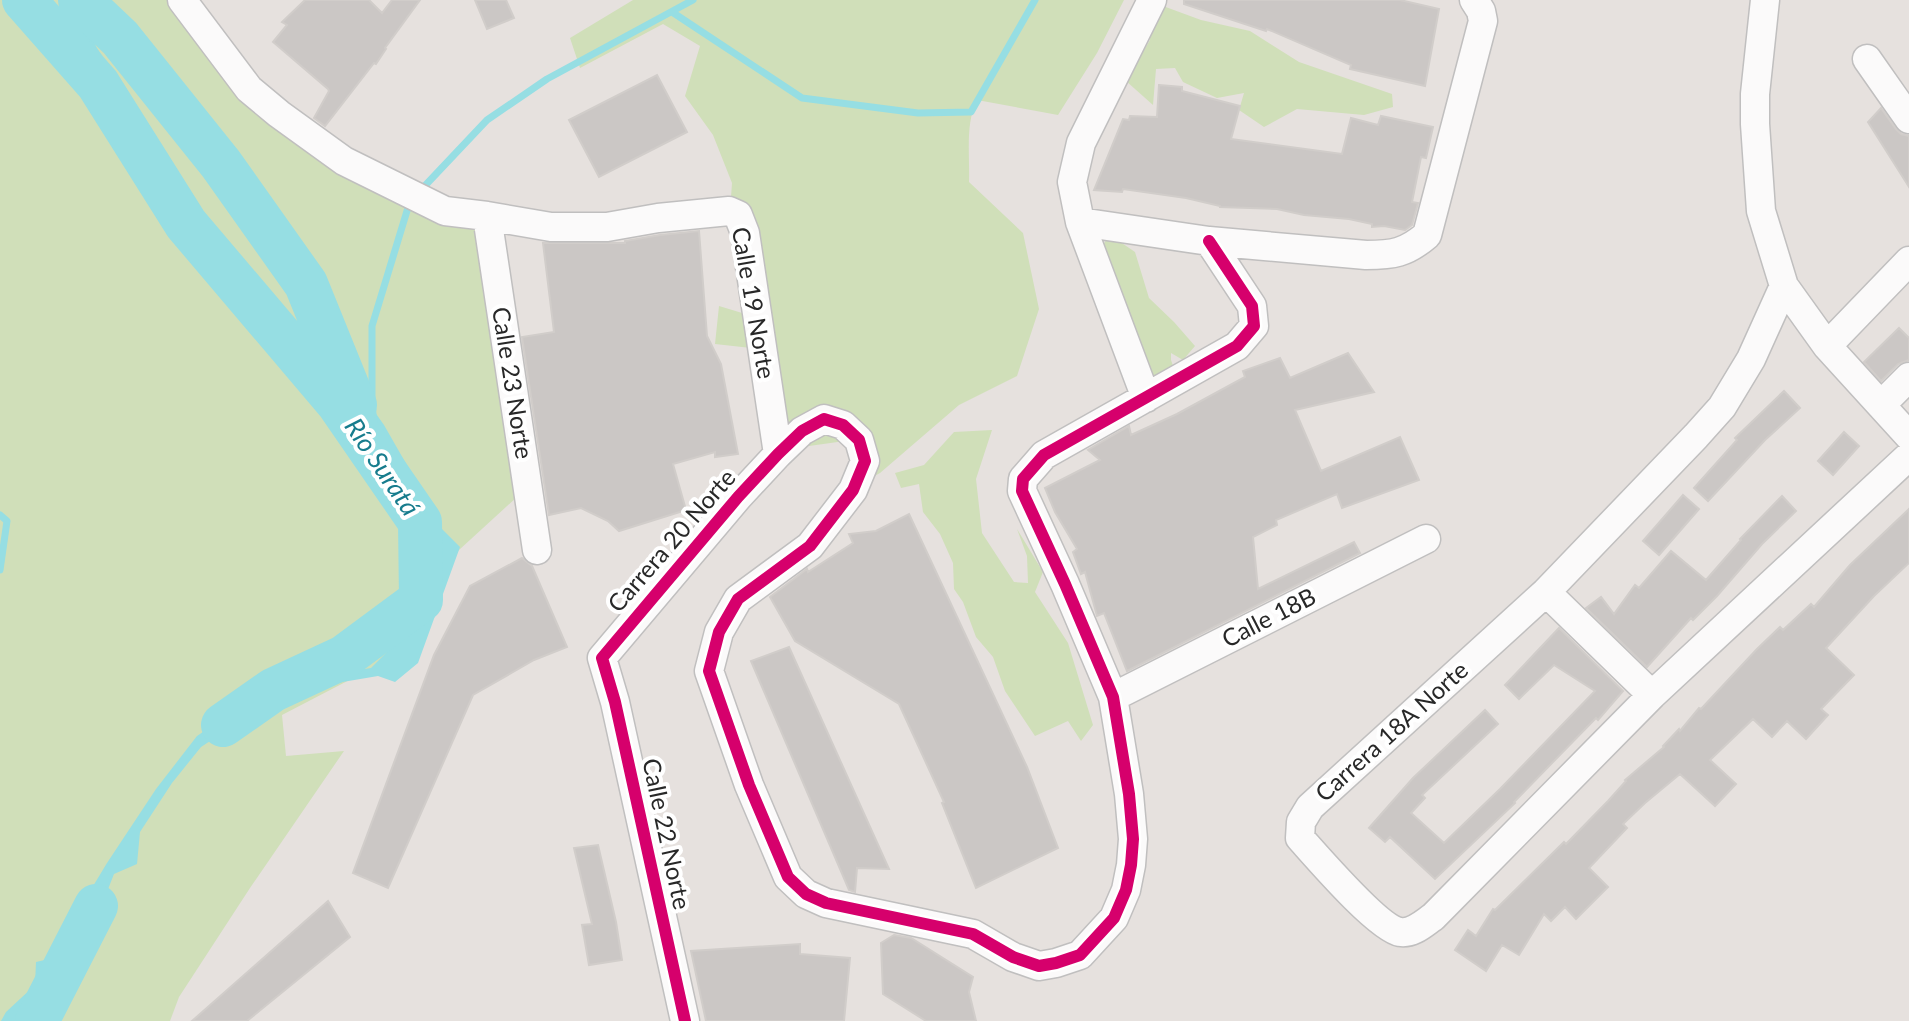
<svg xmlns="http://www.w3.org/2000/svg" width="1909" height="1021" font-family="Lato,sans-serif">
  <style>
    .green { fill: #d0dfb9 }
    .water { fill: #96dee3 }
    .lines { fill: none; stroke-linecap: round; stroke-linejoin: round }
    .stream { stroke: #96dee3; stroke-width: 7 }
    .river { stroke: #96dee3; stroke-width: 44 }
    .building { fill: #cbc7c5; stroke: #d1cdca; stroke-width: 2 }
    .street-casing { stroke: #c0bfbf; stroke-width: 31 }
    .street { stroke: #fbfafa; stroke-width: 28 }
    .cycleway-casing { stroke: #fff; stroke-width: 17 }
    .cycleway { stroke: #d6006c; stroke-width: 12 }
    .labels { text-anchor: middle; stroke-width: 8; stroke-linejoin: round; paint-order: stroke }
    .street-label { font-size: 24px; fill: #282828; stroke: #fff }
    .water-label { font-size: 26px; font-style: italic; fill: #177c8d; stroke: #fff }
  </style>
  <rect width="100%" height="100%" fill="#e6e1de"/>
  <path class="green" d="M 0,0 L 182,0 L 279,114 L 481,222 L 518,496 L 459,550 L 384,662 L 282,715 L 286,756 L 344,751 L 250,888 L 179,997 L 170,1021 L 0,1021 Z
    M 633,0 L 1124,0 L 1097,53 L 1058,115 L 977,100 C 965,123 970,157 969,182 L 1023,233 L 1039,309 L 1017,376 L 959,405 L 880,473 L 847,491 L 859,439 L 809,446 L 758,410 L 760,349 L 715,344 L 719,306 L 752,316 L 729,226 L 732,183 L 713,135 L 685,96 L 700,46 L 663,24 L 580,68 L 570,38 Z
    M 1163,6 L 1201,20 L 1250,31 L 1299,62 L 1392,94 L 1393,107 L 1364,115 L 1297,109 L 1264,127 L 1239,110 L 1244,93 L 1217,98 L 1183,82 L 1175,68 L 1156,69 L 1153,105 L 1126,81 L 1125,71 L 1137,62 L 1150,40 L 1147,18 Z
    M 1110,235 L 1135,252 L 1149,298 L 1174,322 L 1195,346 L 1183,360 L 1171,353 L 1171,360 L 1175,372 L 1159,383 L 1137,366 L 1097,253 Z
    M 992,430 L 976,479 L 982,533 L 1014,582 L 1028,583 L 1027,556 L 1017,529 L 1043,572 L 1035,592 L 1068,643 L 1093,725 L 1081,741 L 1068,721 L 1035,736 L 1005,691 L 993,657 L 976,637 L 963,602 L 954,589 L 953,563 L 940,534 L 923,512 L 919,484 L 901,488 L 895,473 L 924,465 L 954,432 Z"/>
  <path class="water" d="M 58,0 L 78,0 L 78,13 L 97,48 L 133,101 L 231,263 L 289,322 L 334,376 L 355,384 L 384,425 L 408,467 L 431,518 L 460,547 L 418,663 L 395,682 L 378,676 L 313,687 L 262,707 L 201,747 L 172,783 L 140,832 L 137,864 L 114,874 L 101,907 L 75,957 L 50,968 L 49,991 L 33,1021 L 1,1021 L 6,1012 L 35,985 L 36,962 L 49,959 L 107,863 L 156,789 L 197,736 L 248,701 L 283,687 L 329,675 L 371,668 L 395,644 L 433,580 L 432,549 L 419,516 L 400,481 L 384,442 L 364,416 L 345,417 L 321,398 L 316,367 L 221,258 L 129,113 L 87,53 Z"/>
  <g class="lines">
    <path class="stream" d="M 672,12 L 802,98 L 918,113 L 971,112 L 1035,0
      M 419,192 L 487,120 L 547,79 L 693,0
      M 378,461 L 372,404 L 372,326 L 410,201
      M 0,515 L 7,521 L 0,570"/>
    <path class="river" d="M 24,0 L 98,84 L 186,224 L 338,403 L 420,522 L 421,600 L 344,657 L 273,690 L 223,725
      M 80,0 L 120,38 L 221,164 L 306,284 L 355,405
      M 37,1021 L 96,906"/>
  </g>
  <path class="building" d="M 305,0 L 369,0 L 382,13 L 392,0 L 420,0 L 385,48 L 386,49 L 376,64 L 374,63 L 325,126 L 314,118 L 329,91 L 328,89 L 273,42 L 287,25 L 282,22 Z
    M 475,0 L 506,0 L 514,18 L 487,29 Z
    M 1184,0 L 1400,0 L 1439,9 L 1425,86 L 1350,69 L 1351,65 L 1267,29 L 1266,31 L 1184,4 Z
    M 657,75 L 687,132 L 599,177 L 569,120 Z
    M 1159,85 L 1182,87 L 1182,91 L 1240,106 L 1231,139 L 1342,154 L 1351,118 L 1378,125 L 1381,116 L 1433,127 L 1426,158 L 1421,157 L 1412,202 L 1418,203 L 1412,225 L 1405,230 L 1384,226 L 1372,227 L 1372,224 L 1349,219 L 1304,215 L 1277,209 L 1220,207 L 1220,206 L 1186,198 L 1123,189 L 1122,192 L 1094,190 L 1123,119 L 1129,120 L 1130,116 L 1157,117 Z
    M 1881,108 L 1896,129 L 1901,134 L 1909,136 L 1909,187 L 1868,122 Z
    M 699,231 L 707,336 L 721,364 L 738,454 L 715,457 L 715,452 L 673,464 L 686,510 L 619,531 L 608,521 L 581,508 L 549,515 L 522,337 L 554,332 L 543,243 L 625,243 L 625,241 L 660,235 Z
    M 1899,328 L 1909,338 L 1909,360 L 1898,364 L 1881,381 L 1864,362 Z
    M 1348,353 L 1374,392 L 1295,410 L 1321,471 L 1400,437 L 1419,480 L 1342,508 L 1337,494 L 1276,520 L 1277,525 L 1253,537 L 1258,589 L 1354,542 L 1360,553 L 1127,671 L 1104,613 L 1097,616 L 1085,572 L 1081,574 L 1073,552 L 1077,549 L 1055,512 L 1045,488 L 1100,460 L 1088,450 L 1129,426 L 1131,435 L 1177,414 L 1245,377 L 1243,371 L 1280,358 L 1290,378 Z
    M 1784,391 L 1800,408 L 1765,440 L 1708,501 L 1694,488 L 1737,440 L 1735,438 Z
    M 1844,432 L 1859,446 L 1833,475 L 1818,461 Z
    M 1683,495 L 1699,509 L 1659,555 L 1643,541 Z
    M 1782,496 L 1796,511 L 1762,544 L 1717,596 L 1693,620 L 1691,618 L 1647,667 L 1586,608 L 1601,597 L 1614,614 L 1635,585 L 1639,588 L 1671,551 L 1706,580 L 1741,540 L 1740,539 Z
    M 1909,509 L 1909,563 L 1874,596 L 1826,648 L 1854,675 L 1821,709 L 1828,715 L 1806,739 L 1787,721 L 1772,737 L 1753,719 L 1710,760 L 1736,784 L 1715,806 L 1680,774 L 1645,803 L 1623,824 L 1627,828 L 1589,868 L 1608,887 L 1576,919 L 1565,907 L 1551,921 L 1544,914 L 1519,955 L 1502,945 L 1486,971 L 1455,950 L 1468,930 L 1476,936 L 1493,909 L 1495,910 L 1564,842 L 1566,844 L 1608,801 L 1626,781 L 1625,780 L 1664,747 L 1663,746 L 1679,729 L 1680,731 L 1699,708 L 1701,709 L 1757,649 L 1780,627 L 1783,630 L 1811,604 L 1814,607 L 1850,565 Z
    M 909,514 L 1027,767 L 1058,848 L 976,888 L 942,803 L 944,802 L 899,704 L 795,641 L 770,597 L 807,569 L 808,572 L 853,543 L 849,534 L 876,531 Z
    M 522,558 L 532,566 L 567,647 L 534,660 L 473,695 L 388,888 L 353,873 L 434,655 L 470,586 Z
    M 1559,628 L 1623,691 L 1598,720 L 1596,718 L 1514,802 L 1515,803 L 1435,879 L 1390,837 L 1385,842 L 1369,828 L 1413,778 L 1485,710 L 1498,724 L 1422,795 L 1425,798 L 1411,813 L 1444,843 L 1500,789 L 1595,691 L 1554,665 L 1519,699 L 1505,685 Z
    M 789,647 L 889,869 L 857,868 L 855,892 L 849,890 L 751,661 Z
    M 598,845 L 616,922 L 622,960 L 589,965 L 582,925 L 592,924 L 574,848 Z
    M 328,901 L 350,937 L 247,1021 L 192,1021 Z
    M 894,935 L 911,938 L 973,977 L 969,992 L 976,1021 L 926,1021 L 883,994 L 881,943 Z
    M 800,944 L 800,954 L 850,958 L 844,1021 L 706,1021 L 691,951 Z"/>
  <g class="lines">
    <g class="street-casing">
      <path id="street" d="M 182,0 L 249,89 L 279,114 L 344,161 L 445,211 L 487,216 L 551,227 L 607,227 L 658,218 L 729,211 L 738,215 L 745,233 L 778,454
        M 1765,0 L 1755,94 L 1755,124 L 1761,211 L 1784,286 L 1827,346 L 1909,436
        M 1867,59 L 1909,119
        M 487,216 L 537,550
        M 1080,222 L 1209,241 L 1366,255 C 1393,255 1406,253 1427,235 L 1483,21 L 1481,11 L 1474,0
        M 1784,286 L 1751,359 L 1722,407 L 1696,436 L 1546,592 L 1310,807 L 1301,822 L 1300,838 C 1318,858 1378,928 1400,932 C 1413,934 1424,923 1433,917 L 1652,695 L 1909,456
        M 1827,346 L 1909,261
        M 1146,398 L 1080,222 L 1072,182 L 1081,143 L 1152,0
        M 1881,405 L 1909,377
        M 1546,592 L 1652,695
        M 1113,697 L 1426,539
        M 685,1021 L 615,702 L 602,658 L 738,497 L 778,454 L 802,431 L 824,419 L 843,425 L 859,440 L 865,461 L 853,490 L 810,546 L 738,599 L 719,632 L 709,671 L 749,785 L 788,877 L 806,894 L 826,903 L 973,934 L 1013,957 L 1039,966 L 1056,963 L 1080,955 L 1114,918 L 1126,890 L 1131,865 L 1133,839 L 1129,794 L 1113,697 L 1065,584 L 1022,491 L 1023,479 L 1044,455 L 1237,346 L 1254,326 L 1252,306 L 1209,241"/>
    </g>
    <use href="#street" class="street"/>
    <g class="cycleway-casing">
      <path id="cycleway" d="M 685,1021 L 615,702 L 602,658 L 738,497 L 778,454 L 802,431 L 824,419 L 843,425 L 859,440 L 865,461 L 853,490 L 810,546 L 738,599 L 719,632 L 709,671 L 749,785 L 788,877 L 806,894 L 826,903 L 973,934 L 1013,957 L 1039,966 L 1056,963 L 1080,955 L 1114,918 L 1126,890 L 1131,865 L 1133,839 L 1129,794 L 1113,697 L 1065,584 L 1022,491 L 1023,479 L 1044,455 L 1237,346 L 1254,326 L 1252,306 L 1209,241"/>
    </g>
    <use href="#cycleway" class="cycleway"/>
  </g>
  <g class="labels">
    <g class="street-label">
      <text transform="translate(753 303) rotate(80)" y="8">Calle 19 Norte</text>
      <text transform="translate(512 383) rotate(81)" y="8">Calle 23 Norte</text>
      <text transform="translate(672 541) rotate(-49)" y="8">Carrera 20 Norte</text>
      <text transform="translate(1269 618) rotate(-27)" y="8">Calle 18B</text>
      <text transform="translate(1392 732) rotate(-42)" y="8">Carrera 18A Norte</text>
      <text transform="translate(666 834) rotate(78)" y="8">Calle 22 Norte</text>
    </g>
    <g class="water-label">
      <text transform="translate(382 467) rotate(56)" y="9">Río Suratá</text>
    </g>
  </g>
</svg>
